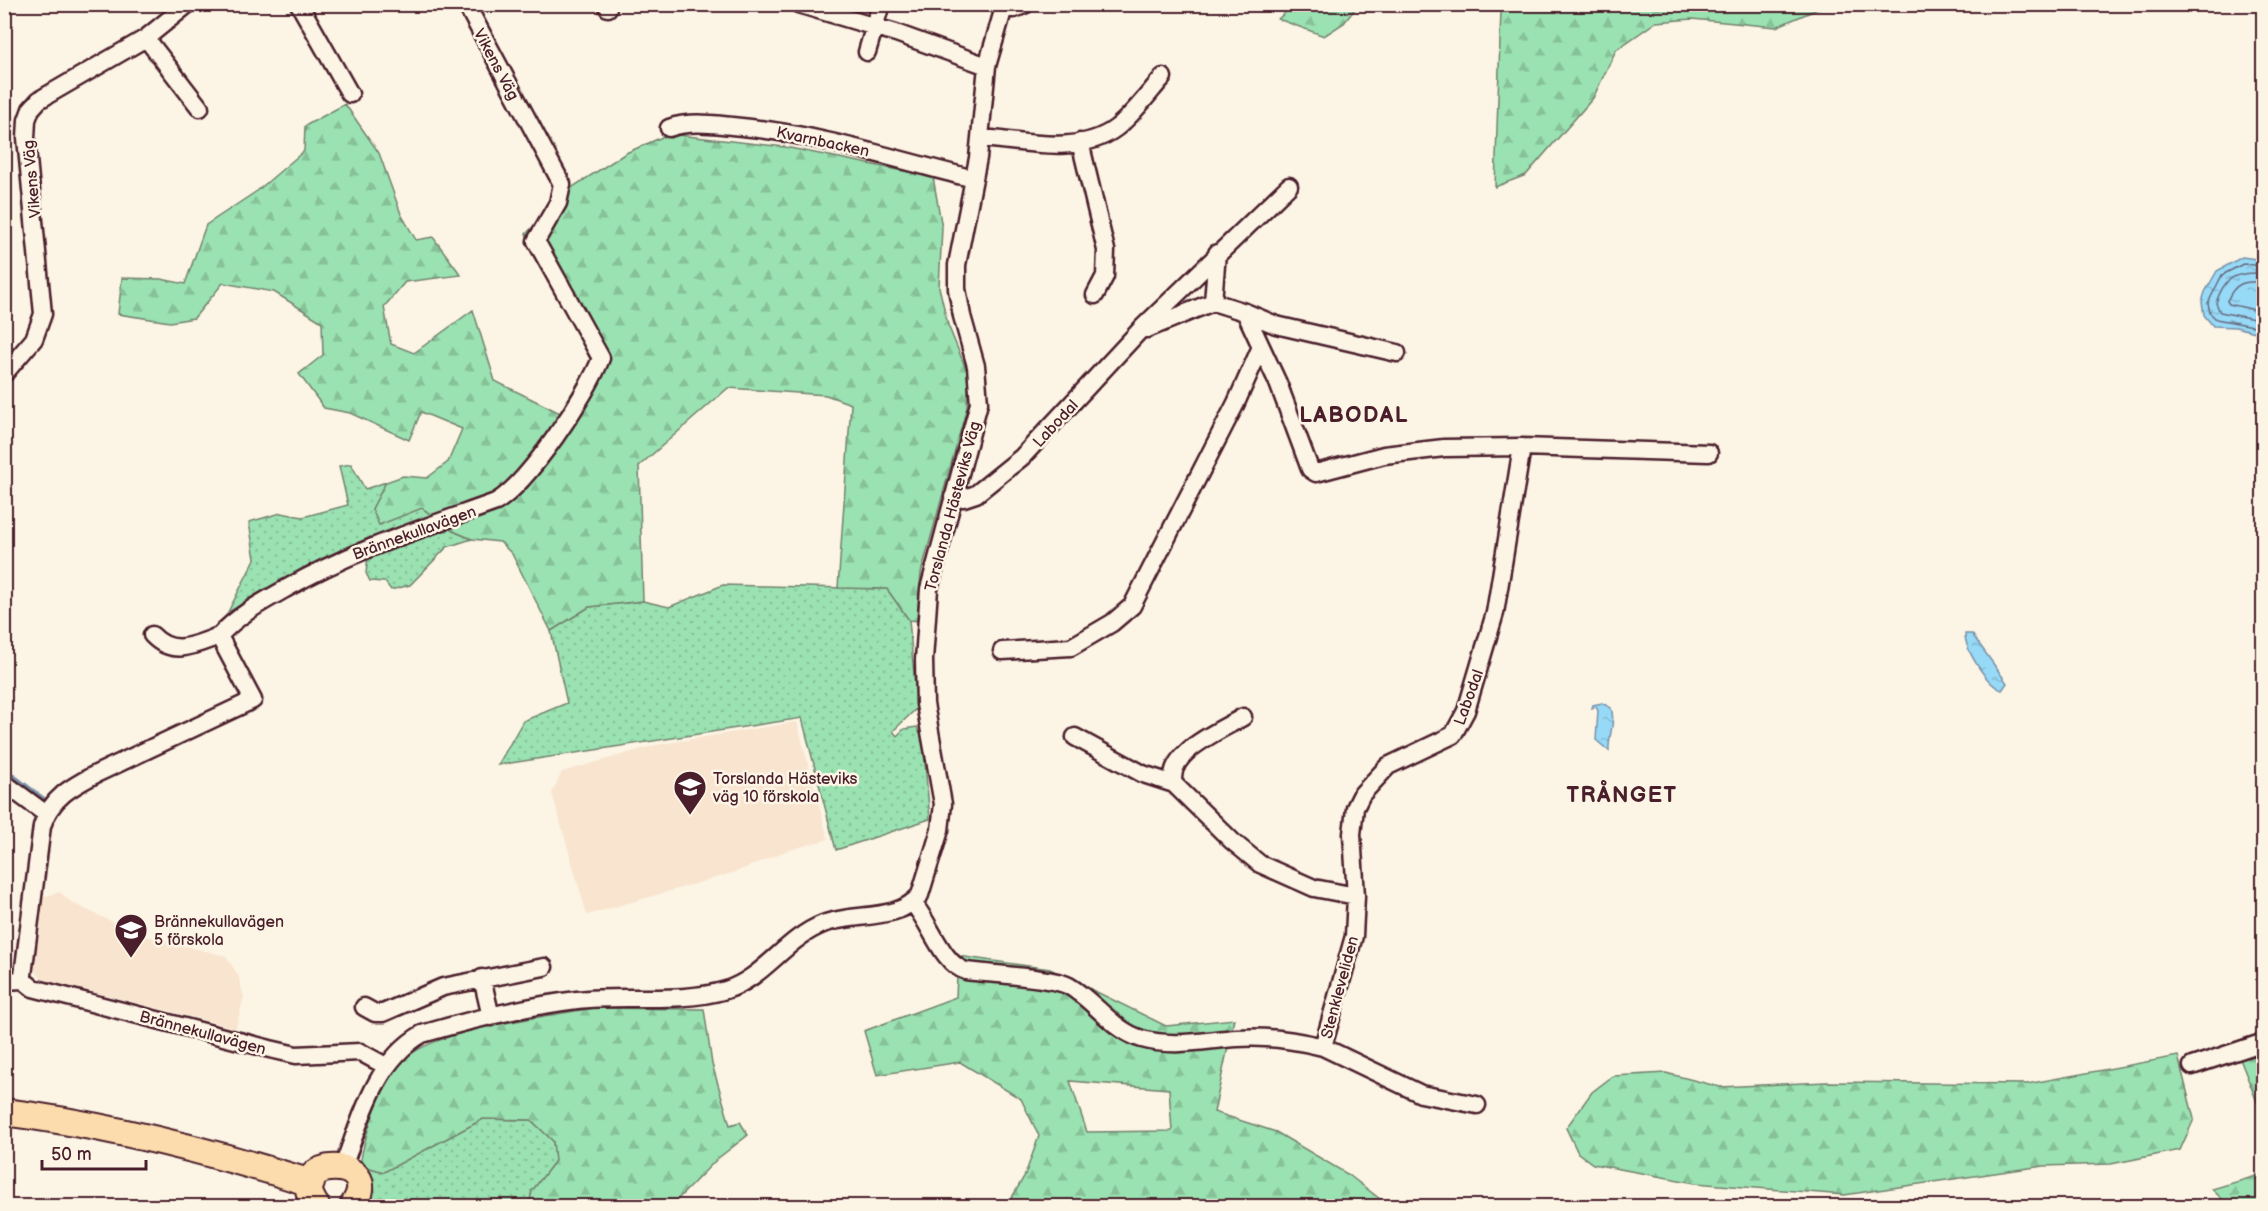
<svg xmlns="http://www.w3.org/2000/svg" width="2268" height="1211" font-family="'Balsamiq Sans',sans-serif">
  <style>
    .built { fill: #f8e4cf }
    .grass { fill: url(#grass-dots); stroke: #72806e; stroke-width: 1.5 }
    .forest { fill: url(#forest-firs); stroke: #72806e; stroke-width: 1.5; fill-rule: evenodd }
    .water { fill: url(#water-ripples); stroke: #788fa6; stroke-width: 1.5 }
    .lines { fill: none; stroke-linecap: round; stroke-linejoin: round }
    .shore { stroke: #686a7d; stroke-width: 1.5 }
    .stream { stroke: #788fa6; stroke-width: 4.5 }
    .street-casing { stroke: #4a1f2b; stroke-width: 21 }
    .primary-casing { stroke: #4a1f2b; stroke-width: 30 }
    .street { stroke: #fcf5e5; stroke-width: 16 }
    .primary { stroke: #fcdcac; stroke-width: 26 }
    .labels { text-anchor: middle; stroke-width: 5; stroke-linejoin: round; paint-order: stroke }
    .street-label { font-size: 16px; fill: #4a1f2b; stroke: #fcf5e5 }
    .poi-label { font-size: 16px; fill: #4a1f2b; stroke: #fcf5e5; text-anchor: start }
    .district-label { font-size: 22px; font-weight: bold; letter-spacing: 1.5px; fill: #4a1f2b; stroke: #fcf5e5 }
  </style>
  <defs>
    <pattern id="grass-dots" width="8" height="8" patternUnits="userSpaceOnUse" patternTransform="scale(1.5)"><rect width="8" height="8" fill="#9ae2b1"/><path d="M2 2h.1M6 6h.1" fill="none" stroke="#86c198" stroke-width="1.8" stroke-linecap="round"/></pattern>
    <pattern id="forest-firs" width="22" height="20" patternUnits="userSpaceOnUse" patternTransform="scale(1.5)"><rect width="22" height="20" fill="#9ae2b1"/><path d="M5 1l3.5 6h-7zM16 11l3.5 6h-7z" fill="#86c198"/></pattern>
    <pattern id="water-ripples" width="26" height="14" patternUnits="userSpaceOnUse" patternTransform="scale(1.5)"><rect width="26" height="14" fill="#96daf8"/><path d="M2 4q2-2 4 0t4 0M15 11q2-2 4 0t4 0" fill="none" stroke="#83bbd5"/></pattern>
  </defs>
  <rect width="100%" height="100%" fill="#fcf5e5"/>
  <filter id="ink" filterUnits="userSpaceOnUse"><feTurbulence type="fractalNoise" baseFrequency=".0167" numOctaves="2"/><feDisplacementMap in="SourceGraphic" scale="12" xChannelSelector="R" yChannelSelector="G"/><feConvolveMatrix kernelMatrix="1 2 1 2 8 2 1 2 1" color-interpolation-filters="sRGB"/></filter>
  <g filter="url(#ink)">
    <path class="built" d="M 797,722 L 828,839 L 786,851 L 736,872 L 587,915 L 552,793 L 562,772 L 656,745 Z
      M 60,892 L 72,903 L 141,935 L 226,956 L 238,975 L 244,997 L 236,1028 L 42,979 L 35,971 L 34,962 L 42,897 Z"/>
    <path class="grass" d="M 351,464 L 365,489 L 386,482 L 372,509 L 422,508 L 453,531 L 472,539 L 447,547 L 410,585 L 391,590 L 385,582 L 370,581 L 366,573 L 370,540 L 228,612 L 255,559 L 249,522 L 281,513 L 303,517 L 348,505 L 339,466 Z
      M 723,585 L 887,589 L 909,620 L 917,708 L 893,731 L 897,736 L 904,729 L 917,727 L 923,741 L 930,819 L 836,850 L 802,718 L 498,765 L 523,721 L 567,703 L 551,631 L 589,607 L 643,601 L 669,607 Z
      M 483,1119 L 531,1120 L 553,1141 L 555,1161 L 532,1191 L 529,1206 L 359,1206 L 360,1165 L 384,1172 Z"/>
    <path class="forest" d="M 1294,5 L 1294,4 L 1358,5 L 1344,23 L 1324,36 L 1278,19 Z
      M 1505,5 L 1505,4 L 1827,5 L 1776,27 L 1692,19 L 1656,22 L 1616,50 L 1593,98 L 1526,175 L 1495,187 L 1501,10 Z
      M 345,104 L 379,153 L 401,214 L 416,240 L 433,237 L 461,275 L 405,282 L 384,307 L 391,344 L 414,353 L 473,310 L 495,381 L 560,413 L 591,361 L 526,234 L 571,188 L 626,153 L 669,134 L 785,147 L 933,177 L 942,228 L 939,287 L 948,325 L 969,376 L 967,407 L 921,573 L 917,621 L 909,620 L 887,589 L 838,588 L 851,404 L 826,395 L 728,388 L 639,466 L 643,601 L 589,607 L 551,631 L 512,554 L 500,542 L 472,539 L 453,531 L 422,508 L 379,525 L 372,509 L 386,482 L 403,476 L 427,478 L 448,462 L 462,429 L 421,412 L 409,440 L 350,413 L 324,408 L 299,374 L 323,355 L 322,322 L 274,292 L 223,283 L 194,318 L 170,322 L 118,314 L 122,278 L 161,279 L 185,284 L 206,225 L 257,191 L 304,151 L 305,126 Z
      M 958,956 L 1050,969 L 1166,1026 L 1234,1019 L 1214,1112 L 1276,1132 L 1349,1175 L 1389,1206 L 1007,1206 L 1025,1175 L 1039,1136 L 1021,1099 L 960,1062 L 877,1075 L 864,1031 L 956,997 ZM 1070,1081 L 1169,1089 L 1172,1131 L 1087,1132 Z
      M 593,1008 L 704,1009 L 712,1064 L 730,1125 L 740,1122 L 748,1135 L 717,1159 L 671,1206 L 529,1206 L 532,1191 L 555,1161 L 553,1141 L 531,1120 L 483,1119 L 384,1172 L 360,1165 C 365,1133 381,1080 407,1057 C 440,1029 548,1016 593,1008 Z
      M 2263,1051 L 2263,1117 L 2240,1059 Z
      M 2178,1056 L 2194,1119 L 2180,1150 L 2111,1164 L 2043,1166 L 1844,1195 L 1695,1183 L 1593,1164 L 1578,1153 L 1566,1128 L 1592,1092 L 1613,1076 L 1666,1073 L 1720,1087 L 1827,1082 L 2027,1084 Z
      M 2263,1174 L 2263,1206 L 2224,1206 L 2226,1203 L 2212,1189 Z"/>
    <path class="water" d="M 2242,257 L 2263,260 L 2263,334 L 2236,327 L 2213,326 L 2204,315 L 2202,302 L 2205,292 L 2217,271 Z
      M 1965,634 L 1972,634 L 2007,683 L 2002,690 C 1987,685 1965,650 1965,634 Z
      M 1602,703 L 1611,708 C 1616,723 1608,735 1609,751 L 1596,740 L 1598,711 L 1596,707 L 1592,708 L 1593,705 Z"/>
    <g class="lines">
      <path class="shore" d="M 2264,266 L 2243,264 L 2222,275 L 2208,303 L 2210,313 L 2216,319 L 2264,328
        M 2264,273 C 2237,272 2225,275 2216,303 L 2220,312 L 2264,321
        M 2264,282 C 2244,281 2235,282 2227,301 L 2229,304 L 2264,312"/>
      <path class="stream" d="M 4,769 L 45,800"/>
      <g class="street-casing">
        <path id="street" d="M 299,4 L 350,94
          M 798,4 L 896,33 L 987,66
          M 608,8 L 608,4
          M 1004,8 L 1014,9 L 1026,4
          M 146,38 L 200,108
          M 867,52 L 881,4
          M 669,128 C 689,121 711,124 732,126 C 815,133 894,159 974,179
          M 981,138 C 1023,141 1079,156 1116,128 C 1133,115 1148,94 1163,77
          M 1080,142 L 1106,250 L 1105,276 L 1095,295
          M 1213,302 L 1217,253
          M 1245,312 L 1276,325 L 1397,353
          M 1143,327 L 1147,329 L 1213,302 L 1245,312 L 1278,383 L 1310,469 L 1316,473 L 1384,455 L 1444,448 L 1522,447 L 1709,453
          M 4,374 L 34,339 L 43,314 L 26,138 L 27,120 L 31,109 L 39,100 L 146,38 L 188,4
          M 953,497 L 964,498 L 976,494 L 1022,457 L 1143,327 L 1289,186
          M 152,635 C 173,657 194,645 219,636
          M 1002,651 L 1071,647 L 1112,623 L 1132,606 L 1236,403 L 1260,349
          M 1075,737 L 1143,774 L 1174,784 L 1232,841 L 1260,864 L 1314,888 L 1356,896 L 1354,936 L 1323,1047
          M 4,783 L 46,814
          M 1174,784 C 1165,753 1220,731 1243,717
          M 1356,896 L 1352,834 L 1355,808 L 1362,794 L 1388,766 L 1453,735 L 1466,711 L 1495,613 L 1522,447
          M 913,903 C 931,924 942,964 966,971 C 987,974 1054,977 1069,986 C 1095,1001 1112,1030 1142,1039 C 1174,1048 1205,1040 1237,1038 C 1266,1036 1295,1040 1323,1047 L 1421,1094 L 1477,1105
          M 482,978 L 491,1017
          M 4,981 L 23,980
          M 364,1007 L 375,1013 L 383,1013 L 443,987 L 544,967
          M 386,1066 L 360,1052 L 296,1055 L 270,1049 L 33,988 L 23,980 L 23,975 L 42,826 C 51,797 73,786 98,773 L 253,700 L 219,636 C 238,615 262,602 287,588 C 353,550 424,528 496,502 C 528,483 588,394 601,358 L 536,241 L 558,203 L 562,184 L 466,4
          M 2192,1066 L 2264,1042
          M 343,1167 C 361,1119 375,1061 422,1034 C 470,1020 527,1006 577,1000 C 625,994 679,1004 726,990 C 764,978 785,939 823,924 C 854,912 898,922 920,895 L 940,830 L 943,804 L 925,704 L 924,660 L 929,589 L 979,403 L 976,366 L 962,316 L 957,289 L 957,265 L 978,158 L 987,66 L 1005,4"/>
      </g>
      <g class="primary-casing">
        <path id="primary" d="M 4,1112 C 109,1125 210,1151 311,1183
          M 316,1206 C 281,1155 388,1155 353,1206"/>
      </g>
      <use href="#street" class="street"/>
      <use href="#primary" class="primary"/>
    </g>
  </g>
  <defs>
    <g id="school-pin" transform="scale(1.725)"><path d="M0 17L-7.5 6A9.5 9.5 0 1 1 7.5 6Z" fill="#4a1f2b" stroke="#fcf5e5"/><path d="M0-5L7-2L0 1L-7-2ZM-4 1L0 2.5L4 1V4Q0 6-4 4Z" fill="#fff"/></g>
  </defs>
  <g fill-rule="evenodd">
    <use href="#school-pin" x="690" y="787"/>
    <use href="#school-pin" x="131" y="930"/>
  </g>
  <g class="labels">
    <g class="street-label">
      <text transform="translate(497 64) rotate(62)" y="6">Vikens Väg</text>
      <text transform="translate(823 141) rotate(12)" y="6">Kvarnbacken</text>
      <text transform="translate(31 179) rotate(-95)" y="6">Vikens Väg</text>
      <text transform="translate(1055 423) rotate(-47)" y="6">Labodal</text>
      <text transform="translate(952 506) rotate(-75)" y="6">Torslanda Hästeviks Väg</text>
      <text transform="translate(414 532) rotate(-20)" y="6">Brännekullavägen</text>
      <text transform="translate(1468 697) rotate(-70)" y="6">Labodal</text>
      <text transform="translate(1339 987) rotate(-75)" y="6">Stenkleveliden</text>
      <text transform="translate(203 1032) rotate(15)" y="6">Brännekullavägen</text>
    </g>
    <g class="poi-label">
      <text x="713" y="784">Torslanda Hästeviks<tspan x="713" dy="18">väg 10 förskola</tspan></text>
      <text x="154" y="927">Brännekullavägen<tspan x="154" dy="18">5 förskola</tspan></text>
    </g>
    <g class="district-label">
      <text x="1354" y="422">LABODAL</text>
      <text x="1622" y="802">TRÅNGET</text>
    </g>
  </g>
  <rect width="2268" height="1211" fill="none" stroke="#fcf5e5" stroke-width="24"/>
  <rect x="12" y="12" width="2244" height="1187" fill="none" stroke="#4a1f2b" stroke-width="2" filter="url(#ink)"/>
  <path d="M42 1160v9h104v-9" fill="none" stroke="#4a1f2b" stroke-width="3"/>
  <text x="51" y="1160" font-size="18" fill="#4a1f2b" stroke="#fcf5e5" stroke-width="4.5" paint-order="stroke">50 m</text>
</svg>
